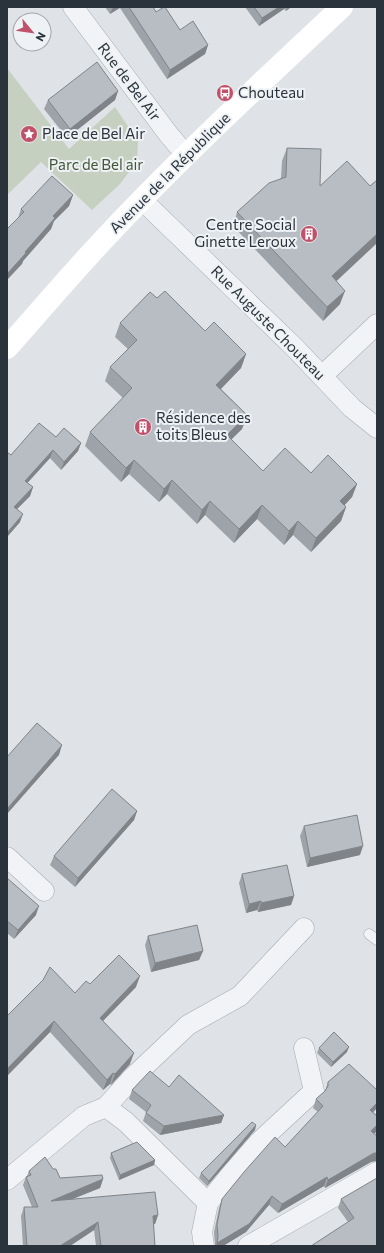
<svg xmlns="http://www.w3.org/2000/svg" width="384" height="1253" font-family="Commissioner,sans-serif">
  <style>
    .green { fill: #c6d0c1 }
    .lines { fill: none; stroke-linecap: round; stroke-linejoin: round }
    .lane-casing { stroke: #a5aab0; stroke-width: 11 }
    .street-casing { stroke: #a5aab0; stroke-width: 21 }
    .lane { stroke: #f2f3f6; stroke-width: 10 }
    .street { stroke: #f2f3f6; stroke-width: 20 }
    .secondary { stroke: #fff; stroke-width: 22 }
    .wall { fill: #9da3a8 }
    .shaded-wall { fill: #808488 }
    .building { fill: #b7bdc3; stroke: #808488 }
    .labels { text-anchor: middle; stroke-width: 4; stroke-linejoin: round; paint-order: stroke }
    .street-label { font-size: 15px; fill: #2a323c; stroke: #eff2f5 }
    .poi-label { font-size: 15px; fill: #2a323c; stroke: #eff2f5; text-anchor: start }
    .park-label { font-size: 15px; fill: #415739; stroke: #eff2f5 }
  </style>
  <rect width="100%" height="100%" fill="#dfe3e7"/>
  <path class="green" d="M 7,68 L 69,149 L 115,107 L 138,141 L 137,161 L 120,184 L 92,210 L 41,162 L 7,195 Z"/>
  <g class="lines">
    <g class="lane-casing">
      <path id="lane" d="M 369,934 L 377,940"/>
    </g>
    <g class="street-casing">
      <path id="street" d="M 73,7 L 169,135 L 186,155
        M 142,200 L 294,347 L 352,408 L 377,428
        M 322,376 L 377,324
        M 7,857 L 44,891
        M 106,1107 L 132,1078 L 188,1025 L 240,996 L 304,928
        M 7,1180 L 84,1116 L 106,1107 L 126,1122 L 208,1203 L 202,1232 L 204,1246
        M 208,1203 L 232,1173 L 259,1142 L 314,1091 L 304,1048
        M 248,1246 L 377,1172"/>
    </g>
    <use href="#lane" class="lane"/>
    <use href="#street" class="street"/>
    <path class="secondary" d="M 7,348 C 40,311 72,273 106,237 C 181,157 262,82 342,7"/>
  </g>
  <path class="wall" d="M 105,7 L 153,7 L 156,12 L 180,30 L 208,45 L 205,54 L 167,79 L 120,8 L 110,14 Z
    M 245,7 L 291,7 L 286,11 L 284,9 L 259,26 Z
    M 118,91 L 115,100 L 67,138 L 44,109 L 48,100 Z
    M 287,148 L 320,186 L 370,186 L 377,180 L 377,243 L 336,281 L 340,304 L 323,321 L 233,226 L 237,212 L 281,178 L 282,161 Z
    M 73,195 L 69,206 L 54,221 L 51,229 L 23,261 L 22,264 L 18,218 L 21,209 Z
    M 157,298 L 205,331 L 246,354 L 241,368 L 221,389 L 247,415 L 242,429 L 231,439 L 263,471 L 311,473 L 357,484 L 352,497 L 344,506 L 346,507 L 341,521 L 311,552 L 293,535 L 284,545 L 257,519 L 234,543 L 205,515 L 197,524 L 167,494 L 159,502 L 129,474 L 121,482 L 85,446 L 90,432 L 123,398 L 105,381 L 110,367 L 128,349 L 115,337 L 120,323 Z
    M 56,437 L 81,443 L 78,451 L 61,470 L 50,458 L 27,483 L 33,487 L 30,496 L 17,509 L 20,522 L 7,537 L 7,452 L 11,455 Z
    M 137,811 L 134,820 L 75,887 L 50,865 L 54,856 Z
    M 304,826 L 360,855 L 307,867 L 300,836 Z
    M 242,874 L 294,896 L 291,905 L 258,912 L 257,910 L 246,913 L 239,883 Z
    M 7,878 L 36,915 L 14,939 L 7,933 Z
    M 148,936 L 203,951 L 199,960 L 151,972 L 145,945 Z
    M 90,984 L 136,987 L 103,1021 L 130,1064 L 111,1085 L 110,1084 L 103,1090 L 50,1032 L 7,1076 L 7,1016 L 75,993 Z
    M 319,1048 L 347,1052 L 331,1067 L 317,1053 Z
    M 328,1082 L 377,1108 L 373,1112 L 377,1116 L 377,1131 L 374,1134 L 371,1162 L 325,1188 L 324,1186 L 278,1213 L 269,1205 L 246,1232 L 223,1246 L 215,1246 L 214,1232 L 219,1208 L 222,1199 L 285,1147 L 318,1112 L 313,1108 L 316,1099 L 325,1091 Z
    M 169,1087 L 224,1115 L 221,1123 L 160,1135 L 143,1121 L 146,1112 L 129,1099 L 132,1090 Z
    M 256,1125 L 255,1130 L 207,1186 L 199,1178 L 201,1173 Z
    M 111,1153 L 155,1160 L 154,1165 L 119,1180 L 110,1158 Z
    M 53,1169 L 60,1178 L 103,1179 L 100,1188 L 72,1199 L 158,1215 L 155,1224 L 153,1224 L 155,1246 L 96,1246 L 94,1230 L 70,1246 L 23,1246 L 21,1216 L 24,1207 L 32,1207 L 23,1185 L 26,1177 L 27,1176 L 29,1171 Z
    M 341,1199 L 377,1246 L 348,1222 L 338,1208 Z"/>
  <path class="shaded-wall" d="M 113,7 L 121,7 L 110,14 Z
    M 279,7 L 285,7 L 284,9 L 259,26 L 262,18 Z
    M 288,7 L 291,7 L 286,11 Z
    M 208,45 L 205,54 L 167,79 L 170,70 Z
    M 118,91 L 115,100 L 67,138 L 70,129 Z
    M 73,195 L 69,206 L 54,221 L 51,229 L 23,261 L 22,264 L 7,280 L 7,274 L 53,216 Z
    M 377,234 L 377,243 L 327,290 L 332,276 Z
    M 345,291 L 340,304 L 323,321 L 327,307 Z
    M 246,354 L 241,368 L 211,399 L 216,385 Z
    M 247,415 L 242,429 L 222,449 L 227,435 Z
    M 81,443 L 78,451 L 61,470 L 64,462 Z
    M 53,450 L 50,458 L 22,489 L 25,481 Z
    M 134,460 L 129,474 L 121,482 L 126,468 Z
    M 172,480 L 167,494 L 159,502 L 164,489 Z
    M 357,484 L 352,497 L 335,515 L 340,501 Z
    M 33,487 L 30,496 L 11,515 L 14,507 Z
    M 210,501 L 205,515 L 197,524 L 202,510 Z
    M 262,505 L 257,519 L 234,543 L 239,529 Z
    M 346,507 L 341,521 L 311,552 L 316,538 Z
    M 23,514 L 20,522 L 7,537 L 7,533 Z
    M 298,521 L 293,535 L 284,545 L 289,531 Z
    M 62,745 L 59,755 L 7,814 L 7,809 Z
    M 137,811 L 134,820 L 75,887 L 78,878 Z
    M 363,846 L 360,855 L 307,867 L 310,858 Z
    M 294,896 L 291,905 L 258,912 L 261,903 Z
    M 261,901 L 257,910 L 246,913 L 249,904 Z
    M 39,906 L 36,915 L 14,939 L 18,930 Z
    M 203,951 L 199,960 L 151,972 L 155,963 Z
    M 140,976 L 136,987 L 96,1028 L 100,1018 Z
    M 54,1021 L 50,1032 L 7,1076 L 7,1069 Z
    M 349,1047 L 347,1052 L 331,1067 L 333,1062 Z
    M 134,1053 L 130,1064 L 111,1085 L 115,1074 Z
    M 113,1073 L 110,1084 L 103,1090 L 107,1080 Z
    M 377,1103 L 377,1108 L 367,1119 L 370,1110 Z
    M 224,1115 L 221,1123 L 160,1135 L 164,1126 Z
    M 256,1125 L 255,1130 L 207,1186 L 209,1181 Z
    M 377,1125 L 377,1131 L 368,1140 L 371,1131 Z
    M 374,1153 L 377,1153 L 377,1161 L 371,1162 L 325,1188 L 328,1180 Z
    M 155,1160 L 154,1165 L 119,1180 L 120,1175 Z
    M 327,1177 L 324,1186 L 278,1213 L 282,1204 Z
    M 103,1179 L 100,1188 L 48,1209 L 51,1201 Z
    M 272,1196 L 269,1205 L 246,1232 L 223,1246 L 216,1246 L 217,1243 Z
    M 158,1215 L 155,1224 L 150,1225 L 153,1216 Z
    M 98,1222 L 94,1230 L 70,1246 L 60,1246 Z"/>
  <path class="building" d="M 129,7 L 153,7 L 156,12 L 164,7 L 165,7 L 180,30 L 193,21 L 208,45 L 170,70 Z
    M 254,7 L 279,7 L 262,18 Z
    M 97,62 L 118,91 L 70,129 L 48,100 Z
    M 287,148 L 321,149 L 320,186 L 347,161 L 370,186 L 377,180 L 377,234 L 332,276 L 345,291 L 327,307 L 237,212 L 269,183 L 286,177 Z
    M 52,176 L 73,195 L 53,216 L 55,218 L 25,252 L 26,253 L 7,274 L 7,229 L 24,212 L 21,209 Z
    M 165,291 L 205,331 L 214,322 L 246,354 L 216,385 L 247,415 L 227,435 L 263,471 L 285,448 L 311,473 L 328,455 L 357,484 L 340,501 L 346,507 L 316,538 L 298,521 L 289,531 L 262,505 L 239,529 L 210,501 L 202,510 L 172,480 L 164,489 L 134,460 L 126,468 L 90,432 L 132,388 L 110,367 L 137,340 L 120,323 L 150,292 L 157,298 Z
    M 39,423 L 56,437 L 64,428 L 81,443 L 64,462 L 53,450 L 25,481 L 33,487 L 14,507 L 23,514 L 7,533 L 7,452 L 11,455 Z
    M 37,723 L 62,745 L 7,809 L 7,757 Z
    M 112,789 L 137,811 L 78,878 L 54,856 Z
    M 357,815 L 363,846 L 310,858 L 304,826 Z
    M 287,865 L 294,896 L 261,903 L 261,901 L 249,904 L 242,874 Z
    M 7,878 L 39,906 L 18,930 L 7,921 Z
    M 197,925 L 203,951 L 155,963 L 148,936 Z
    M 119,955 L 140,976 L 100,1018 L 134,1053 L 115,1074 L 113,1073 L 107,1080 L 54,1021 L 7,1069 L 7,1016 L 43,980 L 50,967 L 75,993 L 86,981 L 90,984 Z
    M 334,1032 L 349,1047 L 333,1062 L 319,1048 Z
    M 349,1064 L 377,1090 L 377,1103 L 370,1110 L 377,1116 L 377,1125 L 371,1131 L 377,1136 L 377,1153 L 374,1153 L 328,1180 L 327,1177 L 282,1204 L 272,1196 L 249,1224 L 217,1243 L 218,1236 L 217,1224 L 222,1199 L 244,1172 L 275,1137 L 285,1147 L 323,1106 L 316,1099 L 325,1091 L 328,1086 L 328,1082 Z
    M 150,1071 L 169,1087 L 179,1075 L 224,1115 L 164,1126 L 146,1113 L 151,1105 L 132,1090 Z
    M 252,1122 L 256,1125 L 209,1181 L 201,1173 Z
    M 137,1142 L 155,1160 L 120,1175 L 111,1153 Z
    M 45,1157 L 53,1169 L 56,1169 L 60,1178 L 102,1175 L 103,1179 L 51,1201 L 155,1192 L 158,1215 L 153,1216 L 155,1246 L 101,1246 L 98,1222 L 60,1246 L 27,1246 L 24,1207 L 38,1207 L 26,1177 L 31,1175 L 29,1171 Z
    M 377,1178 L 377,1246 L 311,1246 L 354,1218 L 341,1199 Z"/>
  <defs>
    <g id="bus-disc" transform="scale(0.9)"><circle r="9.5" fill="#c0516a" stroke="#eff2f5"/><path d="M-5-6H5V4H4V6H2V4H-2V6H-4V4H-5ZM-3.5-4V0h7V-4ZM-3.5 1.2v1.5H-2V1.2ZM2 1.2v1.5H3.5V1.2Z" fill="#fff"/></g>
    <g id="sight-disc" transform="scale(0.9)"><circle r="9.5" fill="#c0516a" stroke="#eff2f5"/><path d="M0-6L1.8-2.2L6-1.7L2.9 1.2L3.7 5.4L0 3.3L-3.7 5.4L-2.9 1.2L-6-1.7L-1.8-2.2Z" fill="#fff"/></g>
    <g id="building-disc" transform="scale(0.9)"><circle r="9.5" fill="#c0516a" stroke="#eff2f5"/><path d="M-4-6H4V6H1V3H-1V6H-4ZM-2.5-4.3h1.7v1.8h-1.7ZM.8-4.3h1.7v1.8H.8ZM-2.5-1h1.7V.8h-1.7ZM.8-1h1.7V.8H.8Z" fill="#fff"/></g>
  </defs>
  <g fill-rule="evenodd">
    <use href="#bus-disc" x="225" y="93"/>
    <use href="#sight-disc" x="29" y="134"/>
    <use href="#building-disc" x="309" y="234"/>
    <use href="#building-disc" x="143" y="427"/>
  </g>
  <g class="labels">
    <g class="street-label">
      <text transform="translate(129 82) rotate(53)" y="5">Rue de Bel Air</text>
      <text transform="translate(170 173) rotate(-45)" y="5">Avenue de la République</text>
      <text transform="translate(268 323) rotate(45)" y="5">Rue Auguste Chouteau</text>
    </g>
    <g class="poi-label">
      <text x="238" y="98">Chouteau</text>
      <text x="42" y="139">Place de Bel Air</text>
      <text x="296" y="230" text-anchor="end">Centre Social<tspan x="296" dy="17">Ginette Leroux</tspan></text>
      <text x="156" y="423">Résidence des<tspan x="156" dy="17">toits Bleus</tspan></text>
    </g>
    <g class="park-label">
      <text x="96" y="170">Parc de Bel air</text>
    </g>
  </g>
  <rect width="384" height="1253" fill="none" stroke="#2a323c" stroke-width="16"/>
  <g transform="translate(32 32) rotate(119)"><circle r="19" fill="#eff2f5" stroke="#a0a5ab"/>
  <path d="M0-3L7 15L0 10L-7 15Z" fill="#c0516a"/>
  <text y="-6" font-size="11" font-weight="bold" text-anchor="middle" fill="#2a323c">N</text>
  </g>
</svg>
